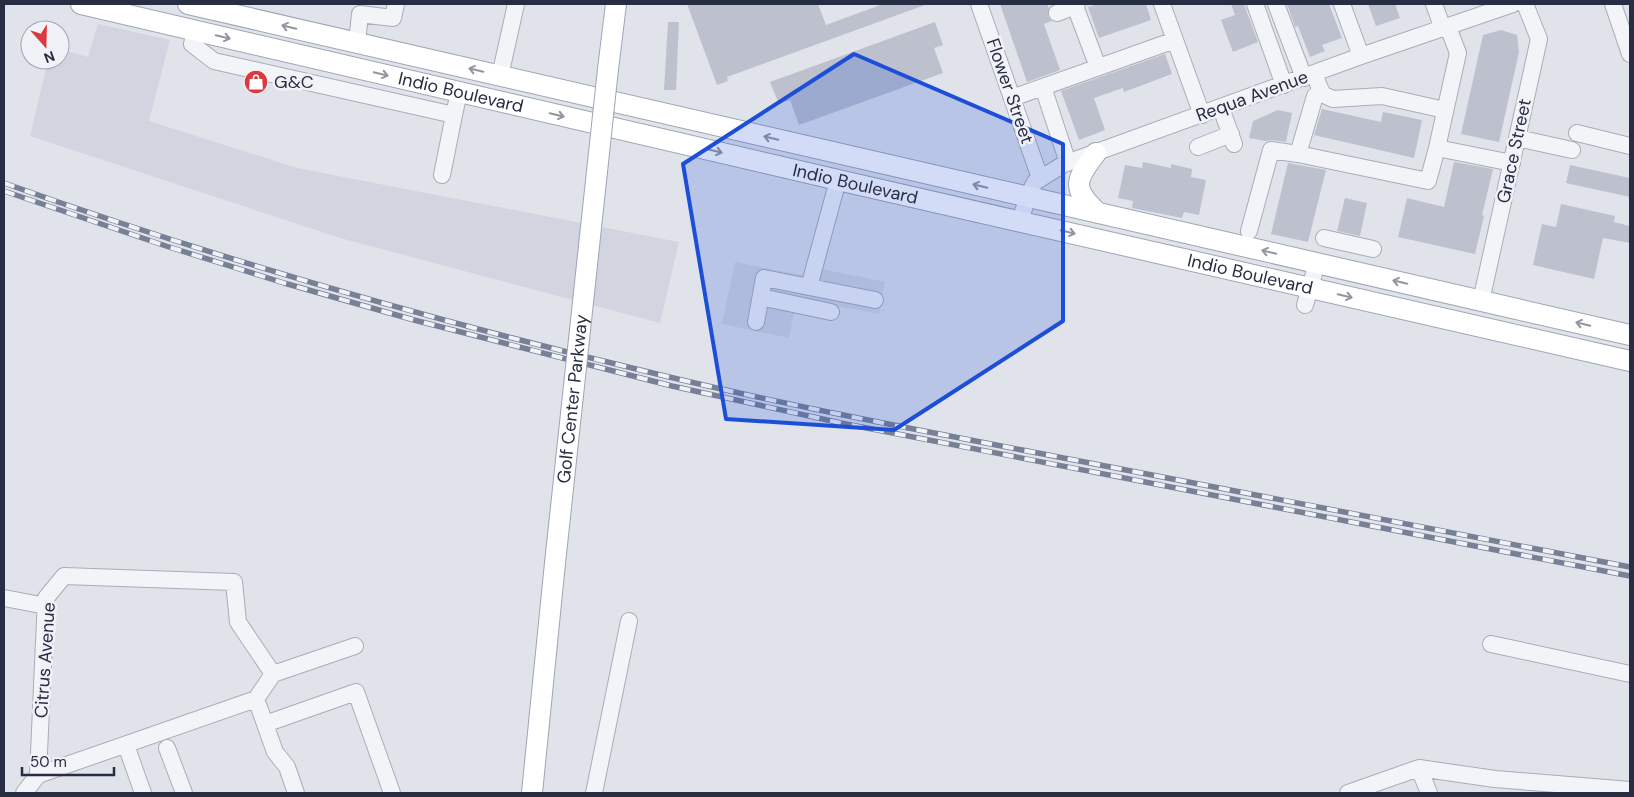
<svg xmlns="http://www.w3.org/2000/svg" width="1634" height="797" font-family="'DM Sans',sans-serif">
  <style>
    .built { fill: #d2d5e0 }
    .building { fill: #bdc1ce }
    .lines { fill: none; stroke-linecap: round; stroke-linejoin: round }
    .minor-casing { stroke: #a8adb8; stroke-width: 18 }
    .major-casing { stroke: #9ea5b7; stroke-width: 22 }
    .minor { stroke: #f3f4f8; stroke-width: 16 }
    .major { stroke: #fff; stroke-width: 20 }
    .rail-casing { stroke: #788096; stroke-width: 5.5 }
    .rail { stroke: #f0f2f8; stroke-width: 4; stroke-dasharray: 11; stroke-linecap: butt }
    .major-bridge-casing { stroke: #9ea5b7; stroke-width: 22; stroke-linecap: butt }
    .major-bridge { stroke: #fff; stroke-width: 20 }
    .oneway { stroke: #9396a2 }
    .marked { fill: #1d4ed8; fill-opacity: 0.2; stroke: #1d4ed8; stroke-width: 4; stroke-linejoin: round }
    .labels { text-anchor: middle; stroke-width: 5; stroke-linejoin: round; paint-order: stroke }
    .poi-label { font-size: 18px; fill: #272e44; stroke: #f0f2f8; text-anchor: start }
    .street-label { font-size: 18px; fill: #272e44; stroke: #f0f2f8 }
  </style>
  <rect width="100%" height="100%" fill="#e0e3ea"/>
  <path class="built" d="M 98,24 L 170,40 L 149,121 L 297,168 L 679,242 L 660,323 L 340,238 L 30,136 L 48,60 L 60,60 L 60,49 L 88,57 Z
    M 735,262 L 805,276 L 807,266 L 885,282 L 879,314 L 797,298 L 789,338 L 722,324 Z"/>
  <path class="building" d="M 687,4 L 818,4 L 826,25 L 883,4 L 925,5 L 727,77 L 728,81 L 717,85 Z
    M 1000,4 L 1047,4 L 1049,8 L 1048,16 L 1052,21 L 1044,24 L 1060,70 L 1027,82 Z
    M 1098,4 L 1146,4 L 1151,20 L 1099,38 L 1088,7 Z
    M 1231,4 L 1244,4 L 1258,42 L 1233,52 L 1221,20 L 1235,15 Z
    M 1287,4 L 1329,4 L 1342,38 L 1322,45 L 1325,51 L 1310,57 L 1298,26 L 1295,27 Z
    M 1368,4 L 1395,4 L 1400,18 L 1376,26 Z
    M 668,22 L 679,22 L 676,90 L 664,90 Z
    M 935,22 L 943,45 L 934,48 L 943,73 L 799,125 L 790,100 L 779,104 L 770,82 Z
    M 1501,30 L 1517,35 L 1519,52 L 1499,142 L 1461,134 L 1483,35 Z
    M 1165,54 L 1172,74 L 1124,92 L 1123,88 L 1094,98 L 1105,130 L 1079,140 L 1061,91 Z
    M 1322,109 L 1381,122 L 1383,112 L 1422,120 L 1414,158 L 1314,135 Z
    M 1278,110 L 1292,113 L 1286,142 L 1272,140 L 1266,141 L 1249,138 L 1253,121 Z
    M 1143,162 L 1171,168 L 1171,164 L 1192,169 L 1191,177 L 1206,180 L 1199,215 L 1184,212 L 1182,218 L 1132,208 L 1133,201 L 1118,198 L 1125,165 L 1142,168 Z
    M 1454,162 L 1493,169 L 1482,215 L 1484,216 L 1475,254 L 1398,237 L 1407,198 L 1444,207 Z
    M 1288,163 L 1326,170 L 1308,242 L 1271,234 Z
    M 1570,165 L 1630,178 L 1630,197 L 1566,183 Z
    M 1345,198 L 1367,203 L 1360,236 L 1337,231 Z
    M 1561,204 L 1615,216 L 1614,222 L 1630,226 L 1630,243 L 1603,238 L 1594,279 L 1533,265 L 1542,224 L 1556,227 Z"/>
  <g class="lines">
    <g class="minor-casing">
      <path id="minor" d="M 979,4 L 1040,178
        M 1162,4 L 1202,115
        M 1255,4 L 1284,85
        M 1276,4 L 1304,78
        M 1342,4 L 1361,56
        M 1434,4 L 1443,29
        M 1613,4 L 1630,54
        M 1075,6 L 1098,67
        M 1057,13 L 1075,6 L 1077,4
        M 195,31 L 192,44 L 214,61 L 454,115 L 459,92
        M 357,43 L 360,14 L 393,18 L 396,4
        M 500,76 L 516,4
        M 1317,81 L 1322,94 L 1333,99 L 1382,96 L 1445,110
        M 1043,87 L 1068,163
        M 1321,90 L 1315,96 L 1298,154 L 1428,181 L 1437,148 L 1458,53 L 1448,27
        M 1012,98 L 1175,40
        M 1221,108 L 1234,144
        M 1577,133 L 1630,146
        M 1517,138 L 1572,150
        M 1198,147 L 1231,134
        M 1437,148 L 1512,163
        M 442,175 L 454,115
        M 1020,221 L 1028,196 L 1035,182 L 1064,164 L 1361,56 L 1513,4
        M 1249,231 L 1271,150 L 1298,154
        M 1324,238 L 1373,249
        M 809,287 L 838,180
        M 761,297 L 831,312
        M 1481,301 L 1539,39 L 1525,4
        M 1305,305 L 1317,263
        M 756,322 L 764,278 L 875,300
        M 4,598 L 46,606
        M 1491,644 L 1630,674
        M 273,674 L 355,646
        M 256,699 L 265,724 L 356,692 L 392,793
        M 265,724 L 275,752 L 287,767 L 296,793
        M 126,745 L 143,793
        M 167,748 L 184,793
        M 24,793 L 38,775 L 46,598 L 64,576 L 234,582 L 238,622 L 273,674 L 256,699 L 38,775
        M 594,793 L 629,621
        M 1348,793 L 1419,768
        M 1429,793 L 1419,768 L 1495,779 L 1630,790"/>
    </g>
    <g class="major-casing">
      <g id="major">
        <path id="s1" d="M 81,4 L 838,180 L 1630,361"/>
        <path d="M 188,4 L 1630,335"/>
        <path d="M 608,69 L 616,4"/>
        <path d="M 1096,153 C 1075,180 1071,188 1098,213"/>
        <path d="M 532,793 L 555,563"/>
      </g>
    </g>
    <use href="#minor" class="minor"/>
    <use href="#major" class="major"/>
    <g class="rail-casing">
      <path id="rail" d="M 4,183 C 220,260 442,323 665,376 C 799,408 934,433 1069,459 C 1256,495 1443,531 1630,567
        M 4,191 L 166,246 L 284,283 L 414,320 L 672,386 L 841,423 L 1630,576"/>
    </g>
    <use href="#rail" class="rail"/>
    <g class="major-bridge-casing">
      <g id="major-bridge">
        <path id="s2" d="M 555,563 L 608,69"/>
      </g>
    </g>
    <use href="#major-bridge" class="major-bridge"/>
  </g>
  <defs><path id="oneway-shaft" d="M-6 0H5M1.5-3L5.5 0L1.5 3" fill="none" stroke-width="1.6" stroke-linecap="round" stroke-linejoin="round" transform="scale(1.25)"/></defs>
  <g class="oneway">
    <use href="#oneway-shaft" transform="translate(289 27) rotate(-167)"/>
    <use href="#oneway-shaft" transform="translate(223 37) rotate(13)"/>
    <use href="#oneway-shaft" transform="translate(476 70) rotate(-167)"/>
    <use href="#oneway-shaft" transform="translate(381 74) rotate(13)"/>
    <use href="#oneway-shaft" transform="translate(557 115) rotate(13)"/>
    <use href="#oneway-shaft" transform="translate(771 138) rotate(-167)"/>
    <use href="#oneway-shaft" transform="translate(715 151) rotate(13)"/>
    <use href="#oneway-shaft" transform="translate(980 186) rotate(-167)"/>
    <use href="#oneway-shaft" transform="translate(1068 232) rotate(13)"/>
    <use href="#oneway-shaft" transform="translate(1269 252) rotate(-167)"/>
    <use href="#oneway-shaft" transform="translate(1400 282) rotate(-167)"/>
    <use href="#oneway-shaft" transform="translate(1345 296) rotate(13)"/>
    <use href="#oneway-shaft" transform="translate(1583 324) rotate(-167)"/>
  </g>
  <path class="marked" d="M 854,54 L 1063,144 L 1063,321 L 894,430 L 726,419 L 683,164 Z"/>
  <defs>
    <g id="shop-disc" transform="scale(1.25)"><circle r="9.5" fill="#db393e" stroke="#f0f2f8"/><path d="M-5-2.5h2.3a2.7 3.5 0 0 1 5.4 0H5L5.5 6h-11ZM-1.5-2.5h3a1.5 2.3 0 0 0-3 0Z" fill="#fff"/></g>
  </defs>
  <g fill-rule="evenodd">
    <use href="#shop-disc" x="256" y="82"/>
  </g>
  <g class="labels">
    <g class="poi-label">
      <text x="274" y="88">G&amp;C</text>
    </g>
    <g class="street-label">
      <text transform="translate(1010 91) rotate(71)" y="6">Flower Street</text>
      <text dy="6" stroke="none"><textPath href="#s1" startOffset="390">Indio Boulevard</textPath></text>
      <text transform="translate(1252 96) rotate(-20)" y="6">Requa Avenue</text>
      <text transform="translate(1514 151) rotate(-78)" y="6">Grace Street</text>
      <text dy="6" stroke="none"><textPath href="#s1" startOffset="795">Indio Boulevard</textPath></text>
      <text dy="6" stroke="none"><textPath href="#s1" startOffset="1200">Indio Boulevard</textPath></text>
      <text dy="6" stroke="none"><textPath href="#s2" startOffset="165">Golf Center Parkway</textPath></text>
      <text transform="translate(45 660) rotate(-86)" y="6">Citrus Avenue</text>
    </g>
  </g>
  <rect width="1634" height="797" fill="none" stroke="#272e44" stroke-width="10"/>
  <g transform="translate(45 45) rotate(160)"><circle r="24" fill="#f0f2f8" stroke="#a0a4b0"/>
  <path d="M0-4L9 19L0 12L-9 19Z" fill="#db393e"/>
  <text y="-8" font-size="14" font-weight="bold" text-anchor="middle" fill="#272e44">N</text>
  </g>
  <path d="M22 767v8h92v-8" fill="none" stroke="#272e44" stroke-width="2.5"/>
  <text x="30" y="767" font-size="15" fill="#272e44" stroke="#f0f2f8" stroke-width="4" paint-order="stroke">50 m</text>
</svg>
